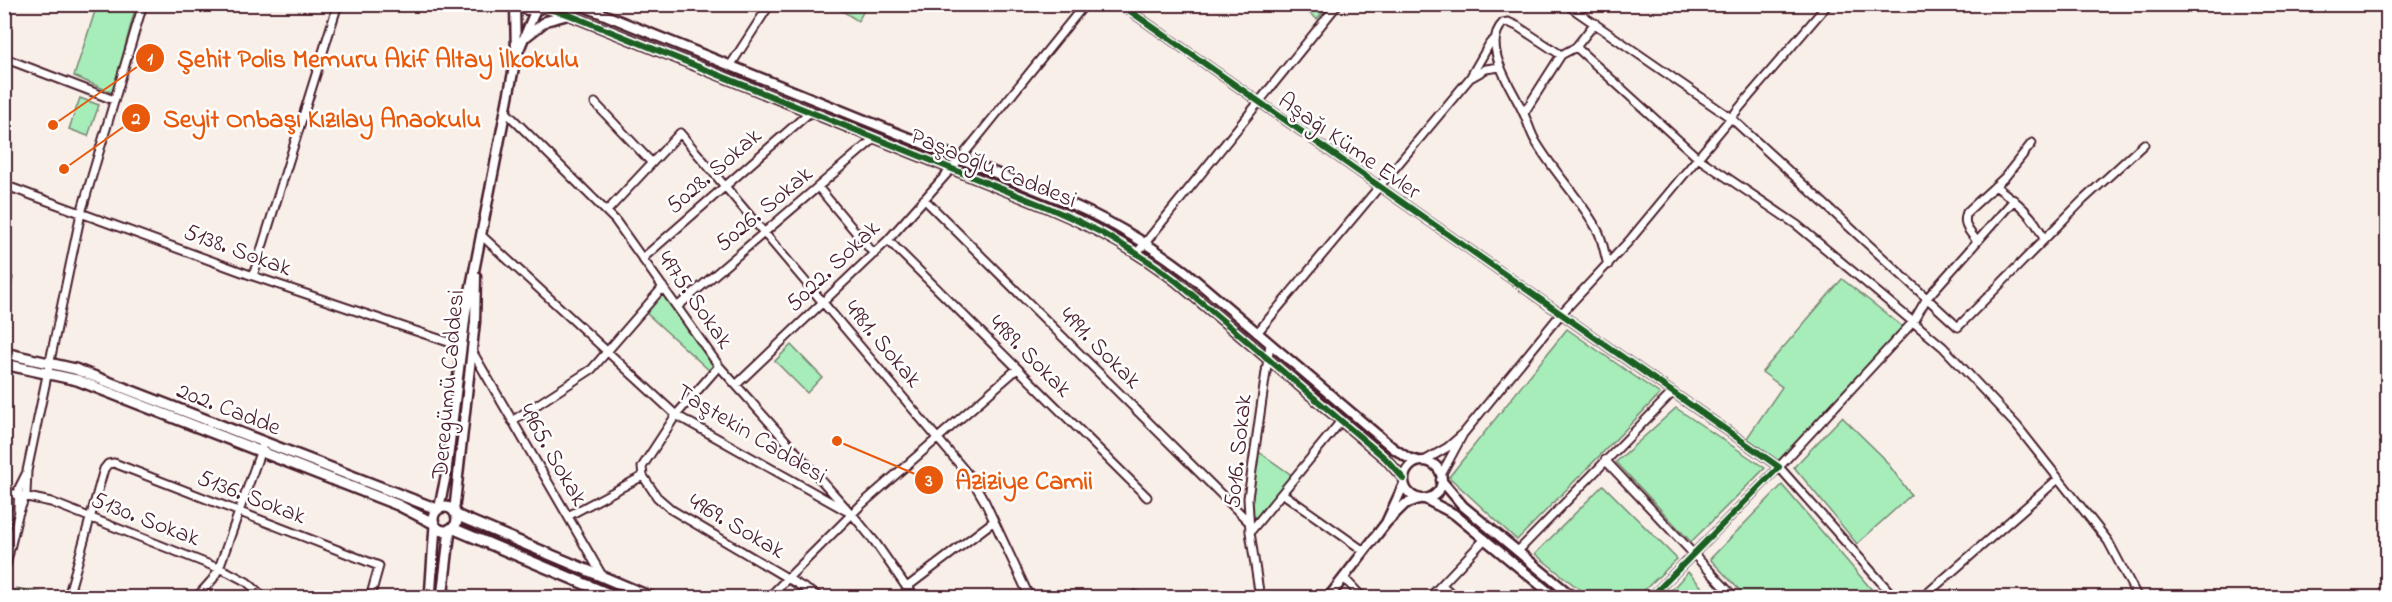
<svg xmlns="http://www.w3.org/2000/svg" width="2392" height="602" font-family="'Indie Flower',sans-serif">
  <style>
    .green { fill: #a6edb9; stroke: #788672; stroke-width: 1.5 }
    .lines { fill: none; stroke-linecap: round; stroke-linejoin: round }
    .minor-casing { stroke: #4a1f2b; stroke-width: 11 }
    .tertiary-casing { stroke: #4a1f2b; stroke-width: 13 }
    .secondary-casing { stroke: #4a1f2b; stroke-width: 14 }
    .minor { stroke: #fff; stroke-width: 7 }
    .tertiary { stroke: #fff; stroke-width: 8 }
    .secondary { stroke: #fff; stroke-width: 9 }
    .cycleway-casing { stroke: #fff; stroke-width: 10 }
    .cycleway { stroke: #1b5e20; stroke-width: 6 }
    .labels { text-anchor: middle; stroke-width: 5; stroke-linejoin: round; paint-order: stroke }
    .street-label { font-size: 24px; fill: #4a1f2b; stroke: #fff }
    .leader { fill: none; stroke: #e8590c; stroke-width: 2 }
    .callout-dot { fill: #e8590c; stroke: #fff; stroke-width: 2 }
    .mark-label { font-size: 18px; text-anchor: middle; font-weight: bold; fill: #fff }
    .callout-label { font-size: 26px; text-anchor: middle; font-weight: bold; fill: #e8590c; stroke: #fff; stroke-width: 5; stroke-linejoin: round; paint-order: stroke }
  </style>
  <rect width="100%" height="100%" fill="#f8efe9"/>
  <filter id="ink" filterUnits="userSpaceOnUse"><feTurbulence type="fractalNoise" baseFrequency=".0167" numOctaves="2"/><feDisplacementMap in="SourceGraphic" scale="12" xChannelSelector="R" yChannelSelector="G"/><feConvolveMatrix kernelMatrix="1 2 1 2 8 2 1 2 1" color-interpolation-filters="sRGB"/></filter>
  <g filter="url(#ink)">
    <path class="green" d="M 97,5 L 136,5 L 113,93 L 74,76 Z
      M 833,5 L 867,4 L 867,5 L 858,21 Z
      M 1298,5 L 1329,5 L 1317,19 Z
      M 80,98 L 99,105 L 88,136 L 69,129 Z
      M 5,275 L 13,277 L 5,324 L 4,275 Z
      M 1842,279 L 1903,327 L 1778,461 L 1747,438 L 1782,387 L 1762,372 Z
      M 662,293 L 717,367 L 711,372 L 645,312 Z
      M 1567,329 L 1660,394 L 1517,540 L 1449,477 Z
      M 791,345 L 822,377 L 807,393 L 775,361 Z
      M 1676,408 L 1765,468 L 1691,542 L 1616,462 Z
      M 1842,417 L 1883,457 L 1911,495 L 1857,544 L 1794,467 Z
      M 1259,452 L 1293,476 L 1263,515 L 1253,518 L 1252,496 Z
      M 1603,485 L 1677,559 L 1637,597 L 1589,597 L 1535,554 Z
      M 1782,485 L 1878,597 L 1746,597 L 1710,559 Z
      M 4,498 L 10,499 L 12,506 L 8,522 L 5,522 Z
      M 1688,572 L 1711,597 L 1665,597 Z
      M 16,588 L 63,597 L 10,597 Z"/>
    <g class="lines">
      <g class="minor-casing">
        <path id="minor" d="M 1120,4 L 1779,467 L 1650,598
          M 1566,4 L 1731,118 L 1958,327 L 2083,200 L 2144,144
          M 1576,47 L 1698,158 L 1797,225 L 1943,347 L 2017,426 L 2108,541 L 2138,598
          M 1561,55 L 1517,26 L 1508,22 L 1503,23 C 1480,46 1513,89 1523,112 C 1528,122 1530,132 1536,142 C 1555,174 1582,200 1599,233 C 1603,243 1605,255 1608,265
          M 4,58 L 114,100
          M 730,66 L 770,4
          M 1472,77 L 1486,69 L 1500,67
          M 595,103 L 652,163
          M 505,111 L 615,220 L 719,366 L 848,510
          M 1524,113 L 1561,55 L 1576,47 L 1595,23
          M 4,185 L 253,276 L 460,346
          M 1995,186 C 2016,201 2034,215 2044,239
          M 818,187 L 874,254
          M 924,199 L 1249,522
          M 607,211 L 680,133 L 971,478 L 985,502 L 1030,598
          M 481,235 L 676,415 L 852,514 L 875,542 L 914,598
          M 888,240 L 1147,497
          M 1977,241 C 1969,231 1962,225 1967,212 L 2005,177 L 2032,143
          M 1137,253 L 1338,4
          M 643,258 L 810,112
          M 253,276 L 338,4
          M 677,307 L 875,138
          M 1257,333 L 1470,78 L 1490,43 L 1495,39
          M 472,351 L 603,577
          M 736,385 L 888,240 L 960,159 L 1085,4
          M 512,421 L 592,369 L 663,287
          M 1463,434 L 1560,315 L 1629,241 L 1750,95 L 1828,4
          M 1605,460 L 1735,598
          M 1424,461 L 1448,447 L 1463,434 L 1441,475
          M 643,476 L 657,497 L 672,510 L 821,598
          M 4,492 L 51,502 L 228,572 L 247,582 L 265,598
          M 1282,493 L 1364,551
          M 18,509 L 19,488 L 26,474
          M 568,516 L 643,476 L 642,467 L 676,415 L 719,366
          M 1250,532 L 1341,421
          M 1518,551 L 1672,393
          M 4,574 L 18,515 L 26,494 L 27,471 L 81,213 L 143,4
          M 1344,578 L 1363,598
          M 1442,585 L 1456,598
          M 907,587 L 994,521
          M 442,591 L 458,598
          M 89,598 L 70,590 L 104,469 L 108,464 L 114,463 L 379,566 L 370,598
          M 196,598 L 213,579 L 219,568 L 262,447
          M 768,598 L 861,505 L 1017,369
          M 900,598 L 910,590
          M 1132,598 L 1135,595
          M 1260,598 L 1250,532 L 1248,498 L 1270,344
          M 1429,598 L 1485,539
          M 1895,598 L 1779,467 L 1913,322 L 1927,298 L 2014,200
          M 1922,598 L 2058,479"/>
      </g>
      <g class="tertiary-casing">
        <path id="tertiary" d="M 515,4 L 516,57 L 536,9
          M 517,4 L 527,10 L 539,9
          M 578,4 L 1060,199 C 1105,218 1147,242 1186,272 L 1393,448 L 1408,458 L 1418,461
          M 542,7 L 567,14 L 1049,208 C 1095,227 1137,251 1176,281 L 1385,458 L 1404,479
          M 527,36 L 546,21 L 568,15
          M1404 480a19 19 0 1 1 38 0a19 19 0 1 1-38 0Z
          M 1441,480 L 1463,506 L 1574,598
          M 1404,484 L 1386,523 L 1405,504 L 1419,499
          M 1425,499 L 1454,514 L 1556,598
          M 439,508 L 446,475 L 466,312 L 516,57
          M 454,512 L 475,322 L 476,276
          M 1328,598 L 1386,523"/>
      </g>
      <g class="secondary-casing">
        <path id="secondary" d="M 4,353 L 75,369 L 437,509
          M 4,364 L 77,380 L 398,505 L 433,523
          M433 519a12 12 0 1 1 24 0a12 12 0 1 1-24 0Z
          M 456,515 L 653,598
          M 452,528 L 618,598
          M 430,598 L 435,525
          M 442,598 L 450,529"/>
      </g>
      <use href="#minor" class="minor"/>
      <use href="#tertiary" class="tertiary"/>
      <use href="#secondary" class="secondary"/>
      <g class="cycleway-casing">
        <path id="cycleway" d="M 1120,4 L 1779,467 L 1650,598
          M 542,7 L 567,14 L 1049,208 C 1095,227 1137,251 1176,281 L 1385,458 L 1404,479"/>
      </g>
      <use href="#cycleway" class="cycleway"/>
    </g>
  </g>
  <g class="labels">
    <g class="street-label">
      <text transform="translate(1350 145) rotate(35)" y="8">Aşağı Küme Evler</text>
      <text transform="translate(994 167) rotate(22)" y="8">Paşaoğlu Caddesi</text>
      <text transform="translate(713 170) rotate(-41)" y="8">5028. Sokak</text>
      <text transform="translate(763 208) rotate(-40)" y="8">5026. Sokak</text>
      <text transform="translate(238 249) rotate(20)" y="8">5138. Sokak</text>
      <text transform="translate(832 265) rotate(-44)" y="8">5022. Sokak</text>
      <text transform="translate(696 299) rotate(55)" y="8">4975. Sokak</text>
      <text transform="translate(884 343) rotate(50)" y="8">4981. Sokak</text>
      <text transform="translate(1101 347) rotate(45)" y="8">4991. Sokak</text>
      <text transform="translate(1031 355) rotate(45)" y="8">4989. Sokak</text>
      <text transform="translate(447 384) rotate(-85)" y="8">Deregümü Caddesi</text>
      <text transform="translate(229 408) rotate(21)" y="8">202. Cadde</text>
      <text transform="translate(752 433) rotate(31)" y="8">Taştekin Caddesi</text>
      <text transform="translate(1237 451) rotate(-84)" y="8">5016. Sokak</text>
      <text transform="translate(554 454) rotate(60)" y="8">4965. Sokak</text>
      <text transform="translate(252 496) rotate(21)" y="8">5136. Sokak</text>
      <text transform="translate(146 518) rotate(21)" y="8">5130. Sokak</text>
      <text transform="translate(737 525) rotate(30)" y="8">4969. Sokak</text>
    </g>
  </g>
  <path class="leader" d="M53 125L150 58M64 169L136 118M837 441L929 480"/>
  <g class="callout-dot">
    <circle cx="53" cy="125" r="6"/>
    <circle cx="64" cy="169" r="6"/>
    <circle cx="837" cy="441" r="6"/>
    <circle cx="150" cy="58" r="15"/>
    <circle cx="136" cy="118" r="15"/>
    <circle cx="929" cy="480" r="15"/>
  </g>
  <g class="mark-label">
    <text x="150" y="64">1</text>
    <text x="136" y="124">2</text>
    <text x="929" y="486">3</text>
  </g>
  <g class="callout-label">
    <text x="378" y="67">Şehit Polis Memuru Akif Altay İlkokulu</text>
    <text x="322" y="127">Seyit Onbaşı Kızılay Anaokulu</text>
    <text x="1024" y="489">Aziziye Camii</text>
  </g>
  <rect width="2392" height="602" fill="none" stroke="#fff" stroke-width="24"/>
  <rect x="12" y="12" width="2368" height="578" fill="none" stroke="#4a1f2b" stroke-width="2" filter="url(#ink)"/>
</svg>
